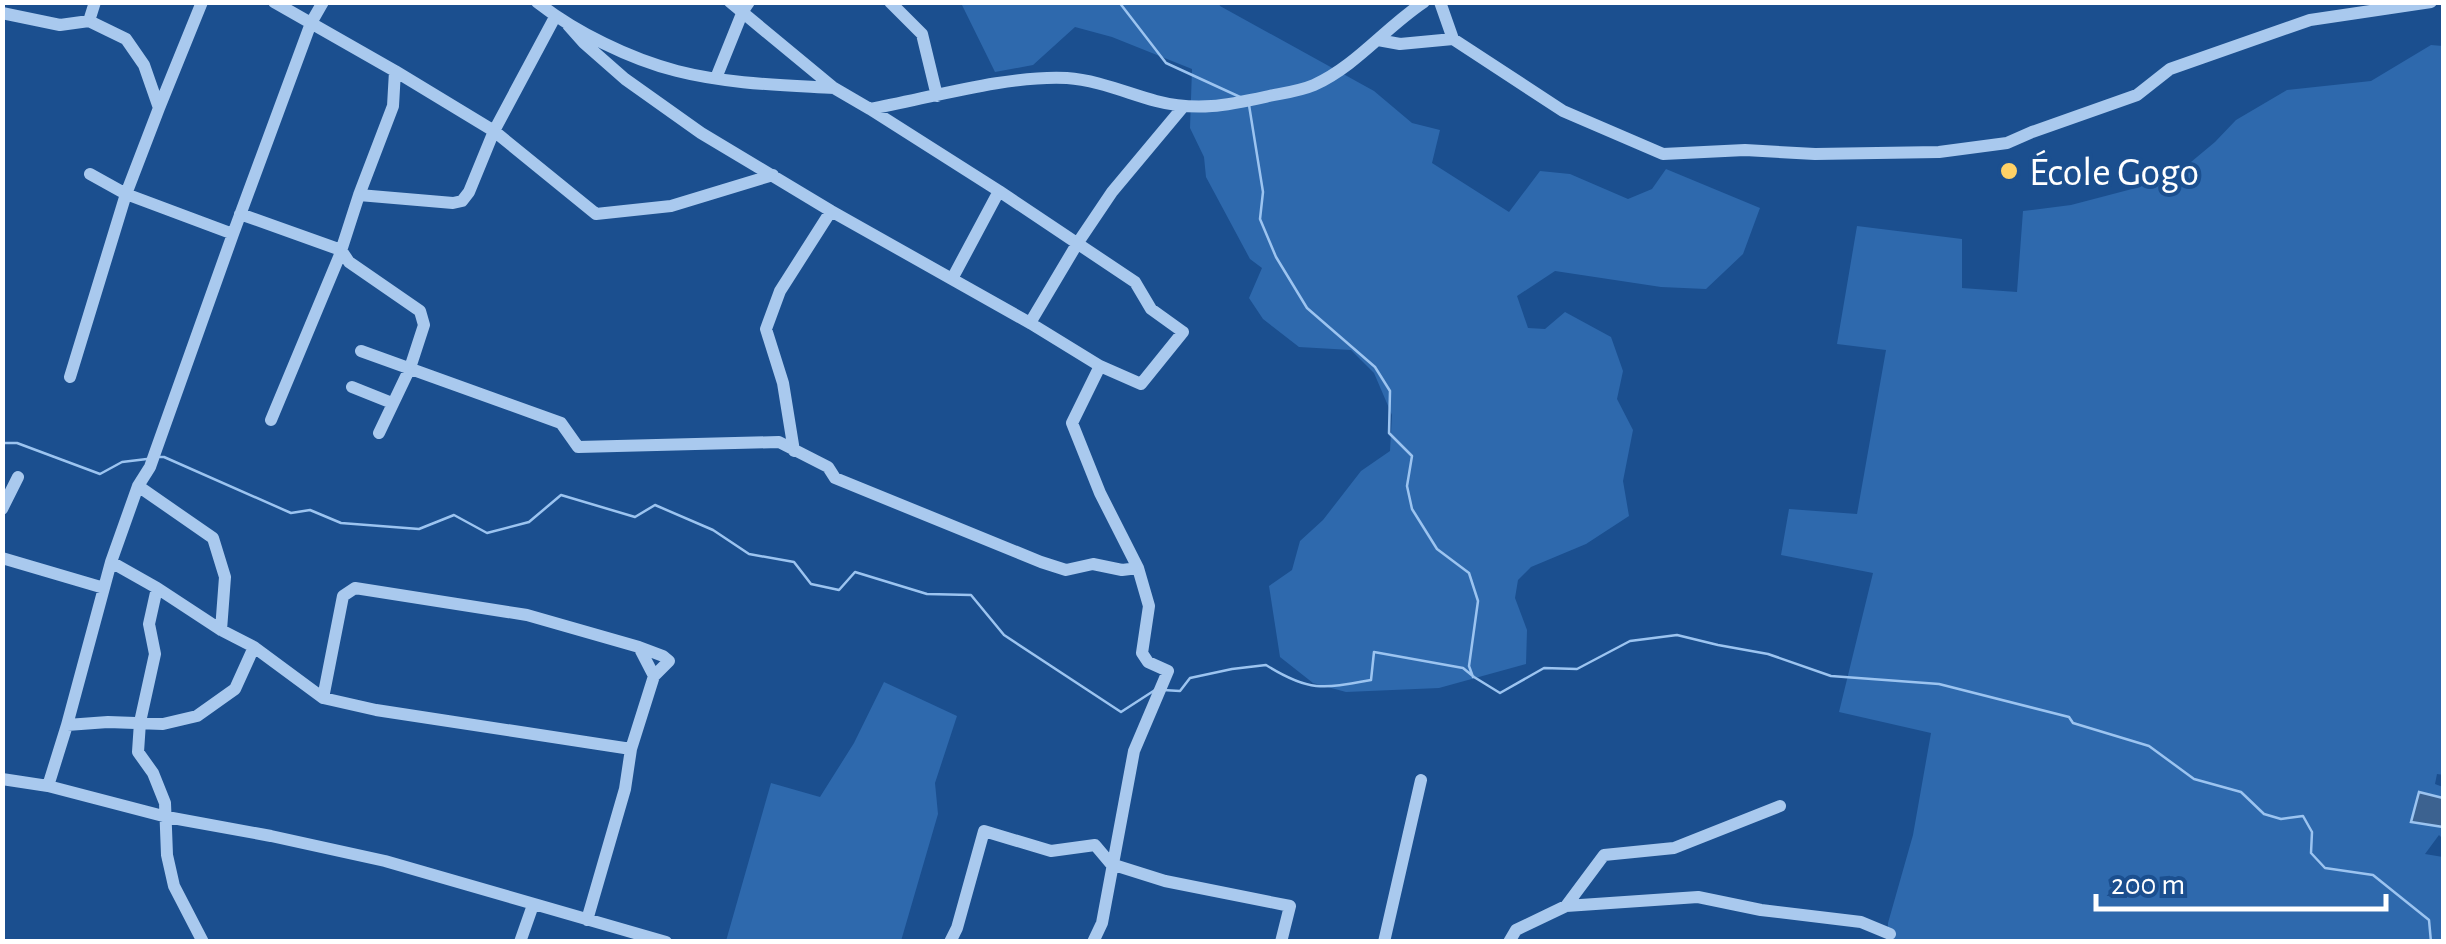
<svg xmlns="http://www.w3.org/2000/svg" width="2446" height="944" font-family="'Alegreya Sans',sans-serif">
  <style>
    .green { fill: #2e69ad }
    .water { fill: #3c6290; stroke: #9cc4f0; stroke-width: 2.5 }
    .lines { fill: none; stroke-linecap: round; stroke-linejoin: round }
    .stream { stroke: #9cc4f0; stroke-width: 2.5 }
    .minor { stroke: #a9c9ee; stroke-width: 12 }
    .poi-dot { fill: #ffd166; stroke: #1b4f8f; stroke-width: 4 }
    .labels { text-anchor: middle; stroke-width: 8; stroke-linejoin: round; paint-order: stroke }
    .poi-label { font-size: 40px; fill: #fff; stroke: #1b4f8f; text-anchor: start }
  </style>
  <rect width="100%" height="100%" fill="#1b4f8f"/>
  <path class="green" d="M 961,3 L 1219,3 L 1220,6 L 1374,91 L 1412,123 L 1440,130 L 1432,163 L 1509,212 L 1540,171 L 1570,174 L 1628,199 L 1652,189 L 1666,169 L 1760,208 L 1743,254 L 1706,289 L 1661,287 L 1555,271 L 1517,296 L 1528,328 L 1545,329 L 1565,312 L 1611,337 L 1623,371 L 1617,399 L 1633,430 L 1623,481 L 1629,516 L 1586,544 L 1531,567 L 1518,580 L 1515,598 L 1527,630 L 1526,664 L 1439,688 L 1346,692 L 1313,683 L 1280,657 L 1269,586 L 1292,570 L 1300,541 L 1323,520 L 1361,471 L 1390,451 L 1392,415 L 1374,373 L 1351,350 L 1299,347 L 1263,319 L 1249,298 L 1262,268 L 1250,259 L 1206,177 L 1204,157 L 1190,128 L 1192,69 L 1112,37 L 1075,27 L 1033,65 L 995,72 Z
    M 2431,45 L 2443,46 L 2444,775 L 2437,774 L 2435,784 L 2443,787 L 2444,798 L 2419,793 L 2412,822 L 2443,827 L 2443,839 L 2439,835 L 2425,854 L 2443,857 L 2443,941 L 1888,941 L 1888,923 L 1913,835 L 1931,733 L 1839,712 L 1873,573 L 1781,555 L 1789,509 L 1857,514 L 1886,350 L 1837,344 L 1857,226 L 1962,239 L 1962,288 L 2017,292 L 2023,211 L 2071,205 L 2132,189 L 2179,172 L 2215,142 L 2236,120 L 2287,90 L 2371,81 Z
    M 884,682 L 957,716 L 935,783 L 938,814 L 901,941 L 726,941 L 771,783 L 820,797 L 854,743 Z"/>
  <path class="water" d="M 2419,792 L 2443,798 L 2443,827 L 2411,822 Z"/>
  <g class="lines">
    <path class="stream" d="M 1119,2 L 1166,63 L 1240,97
      M 1249,105 L 1263,192 L 1260,219 L 1276,257 L 1307,308 L 1375,367 L 1390,391 L 1389,433 L 1412,456 L 1407,486 L 1412,509 L 1437,549 L 1469,573 L 1478,601 L 1469,666 L 1473,677
      M 2,443 L 17,443 L 100,474 L 122,462 L 147,459
      M 160,457 L 164,457 L 291,513 L 310,510 L 341,523 L 419,529 L 454,515 L 487,533 L 529,522 L 561,495 L 635,517 L 655,505 L 713,530 L 749,554 L 794,562 L 811,584 L 839,590 L 855,572 L 927,594 L 971,595 L 1004,635 L 1121,712 L 1155,690
      M 1163,690 L 1180,691 L 1190,678 L 1232,669 L 1266,665 C 1309,692 1323,689 1371,680 L 1374,652 L 1463,668 L 1474,677 L 1500,693 L 1544,668 L 1577,669 L 1630,641 L 1677,635 L 1718,645 L 1768,654 L 1831,676 L 1939,684 L 2069,717 L 2073,723 L 2149,746 L 2194,779 L 2241,792 L 2264,814 L 2281,819 L 2303,816 L 2312,832 L 2311,853 L 2325,868 L 2373,875 L 2429,920 L 2431,942"/>
    <path class="minor" d="M 274,2 L 395,71 L 494,131 L 596,214 L 671,206 L 773,175
      M 537,2 C 575,32 630,59 677,71 C 728,84 782,85 834,88
      M 730,2 L 834,88 L 870,109 C 930,98 1007,75 1067,78 C 1097,80 1127,93 1156,101 C 1198,112 1228,105 1269,96 C 1284,93 1300,91 1314,85 C 1356,66 1385,28 1424,2
      M 890,2 L 922,34 L 937,96
      M 1440,2 L 1453,39 L 1563,111 L 1663,154 L 1745,150 L 1815,154 L 1939,152 L 2007,143 L 2032,132 L 2137,95 L 2170,69 L 2310,20 L 2431,2
      M 2,13 L 60,25 L 89,21 L 126,39 L 144,65 L 159,108
      M 89,21 L 95,2
      M 568,25 L 584,43 L 625,79 L 701,133 L 831,211 L 1030,323 L 1100,366 L 1141,384 L 1183,332 L 1151,309 L 1135,282 L 999,191 L 870,109
      M 1378,40 L 1400,44 L 1453,39
      M 716,78 L 743,11 L 749,2
      M 90,174 L 126,194 L 233,234
      M 359,195 L 453,203 L 462,201 L 469,192 L 494,131 L 555,17
      M 240,214 L 341,250 L 349,262 L 420,311 L 424,325 L 410,368 L 379,433
      M 952,279 L 999,191
      M 1030,323 L 1077,244 L 1112,192 L 1183,107
      M 361,351 L 561,423 L 578,447 L 779,442 L 828,467 L 835,478 L 1041,562 L 1066,570 L 1093,564 L 1122,570 L 1138,568
      M 70,377 L 126,194 L 159,108 L 202,2
      M 352,387 L 392,403
      M 271,420 L 339,257 L 359,195 L 393,106 L 395,71
      M 794,451 L 783,383 L 766,329 L 780,291 L 831,211
      M 138,486 L 213,538 L 225,577 L 221,630
      M 2,509 L 18,477
      M 2,558 L 104,588
      M 111,562 L 157,588 L 221,630 L 254,647 L 323,698 L 376,710 L 631,749 L 625,789 L 587,920
      M 157,588 L 149,624 L 155,654 L 140,722 L 138,752 L 153,773 L 165,803 L 167,855 L 174,886 L 203,942
      M 639,647 L 663,656 L 669,661 L 654,676
      M 323,698 L 343,596 L 355,588 L 527,615 L 639,647 L 654,676 L 631,749
      M 67,725 L 108,722 L 163,724 L 197,716 L 235,689 L 254,647
      M 2,779 L 48,786 L 167,817 L 271,836 L 385,861 L 666,942
      M 48,786 L 67,725 L 111,562 L 138,486 L 150,467 L 156,450 L 233,234 L 311,23 L 323,2
      M 1566,906 L 1698,897 L 1761,910 L 1861,922 L 1890,934
      M 520,942 L 533,905
      M 950,942 L 957,928 L 984,831 L 1051,851 L 1095,845 L 1111,864 L 1165,881 L 1290,906 L 1281,942
      M 1093,942 L 1102,923 L 1134,751 L 1168,671 L 1148,662 L 1142,653 L 1149,606 L 1138,568 L 1100,493 L 1072,423 L 1100,366
      M 1384,942 L 1421,780
      M 1509,942 L 1516,930 L 1566,906 L 1604,855 L 1674,848 L 1780,806"/>
  </g>
  <circle class="poi-dot" cx="2009" cy="171" r="10"/>
  <g class="labels">
    <g class="poi-label">
      <text x="2029" y="185">École Gogo</text>
    </g>
  </g>
  <rect width="2446" height="944" fill="none" stroke="#ffffff" stroke-width="10"/>
  <path d="M2096 894v15h290v-15" fill="none" stroke="#ffffff" stroke-width="5"/>
  <text x="2111" y="894" font-size="30" fill="#ffffff" stroke="#1b4f8f" stroke-width="8" paint-order="stroke">200 m</text>
</svg>
